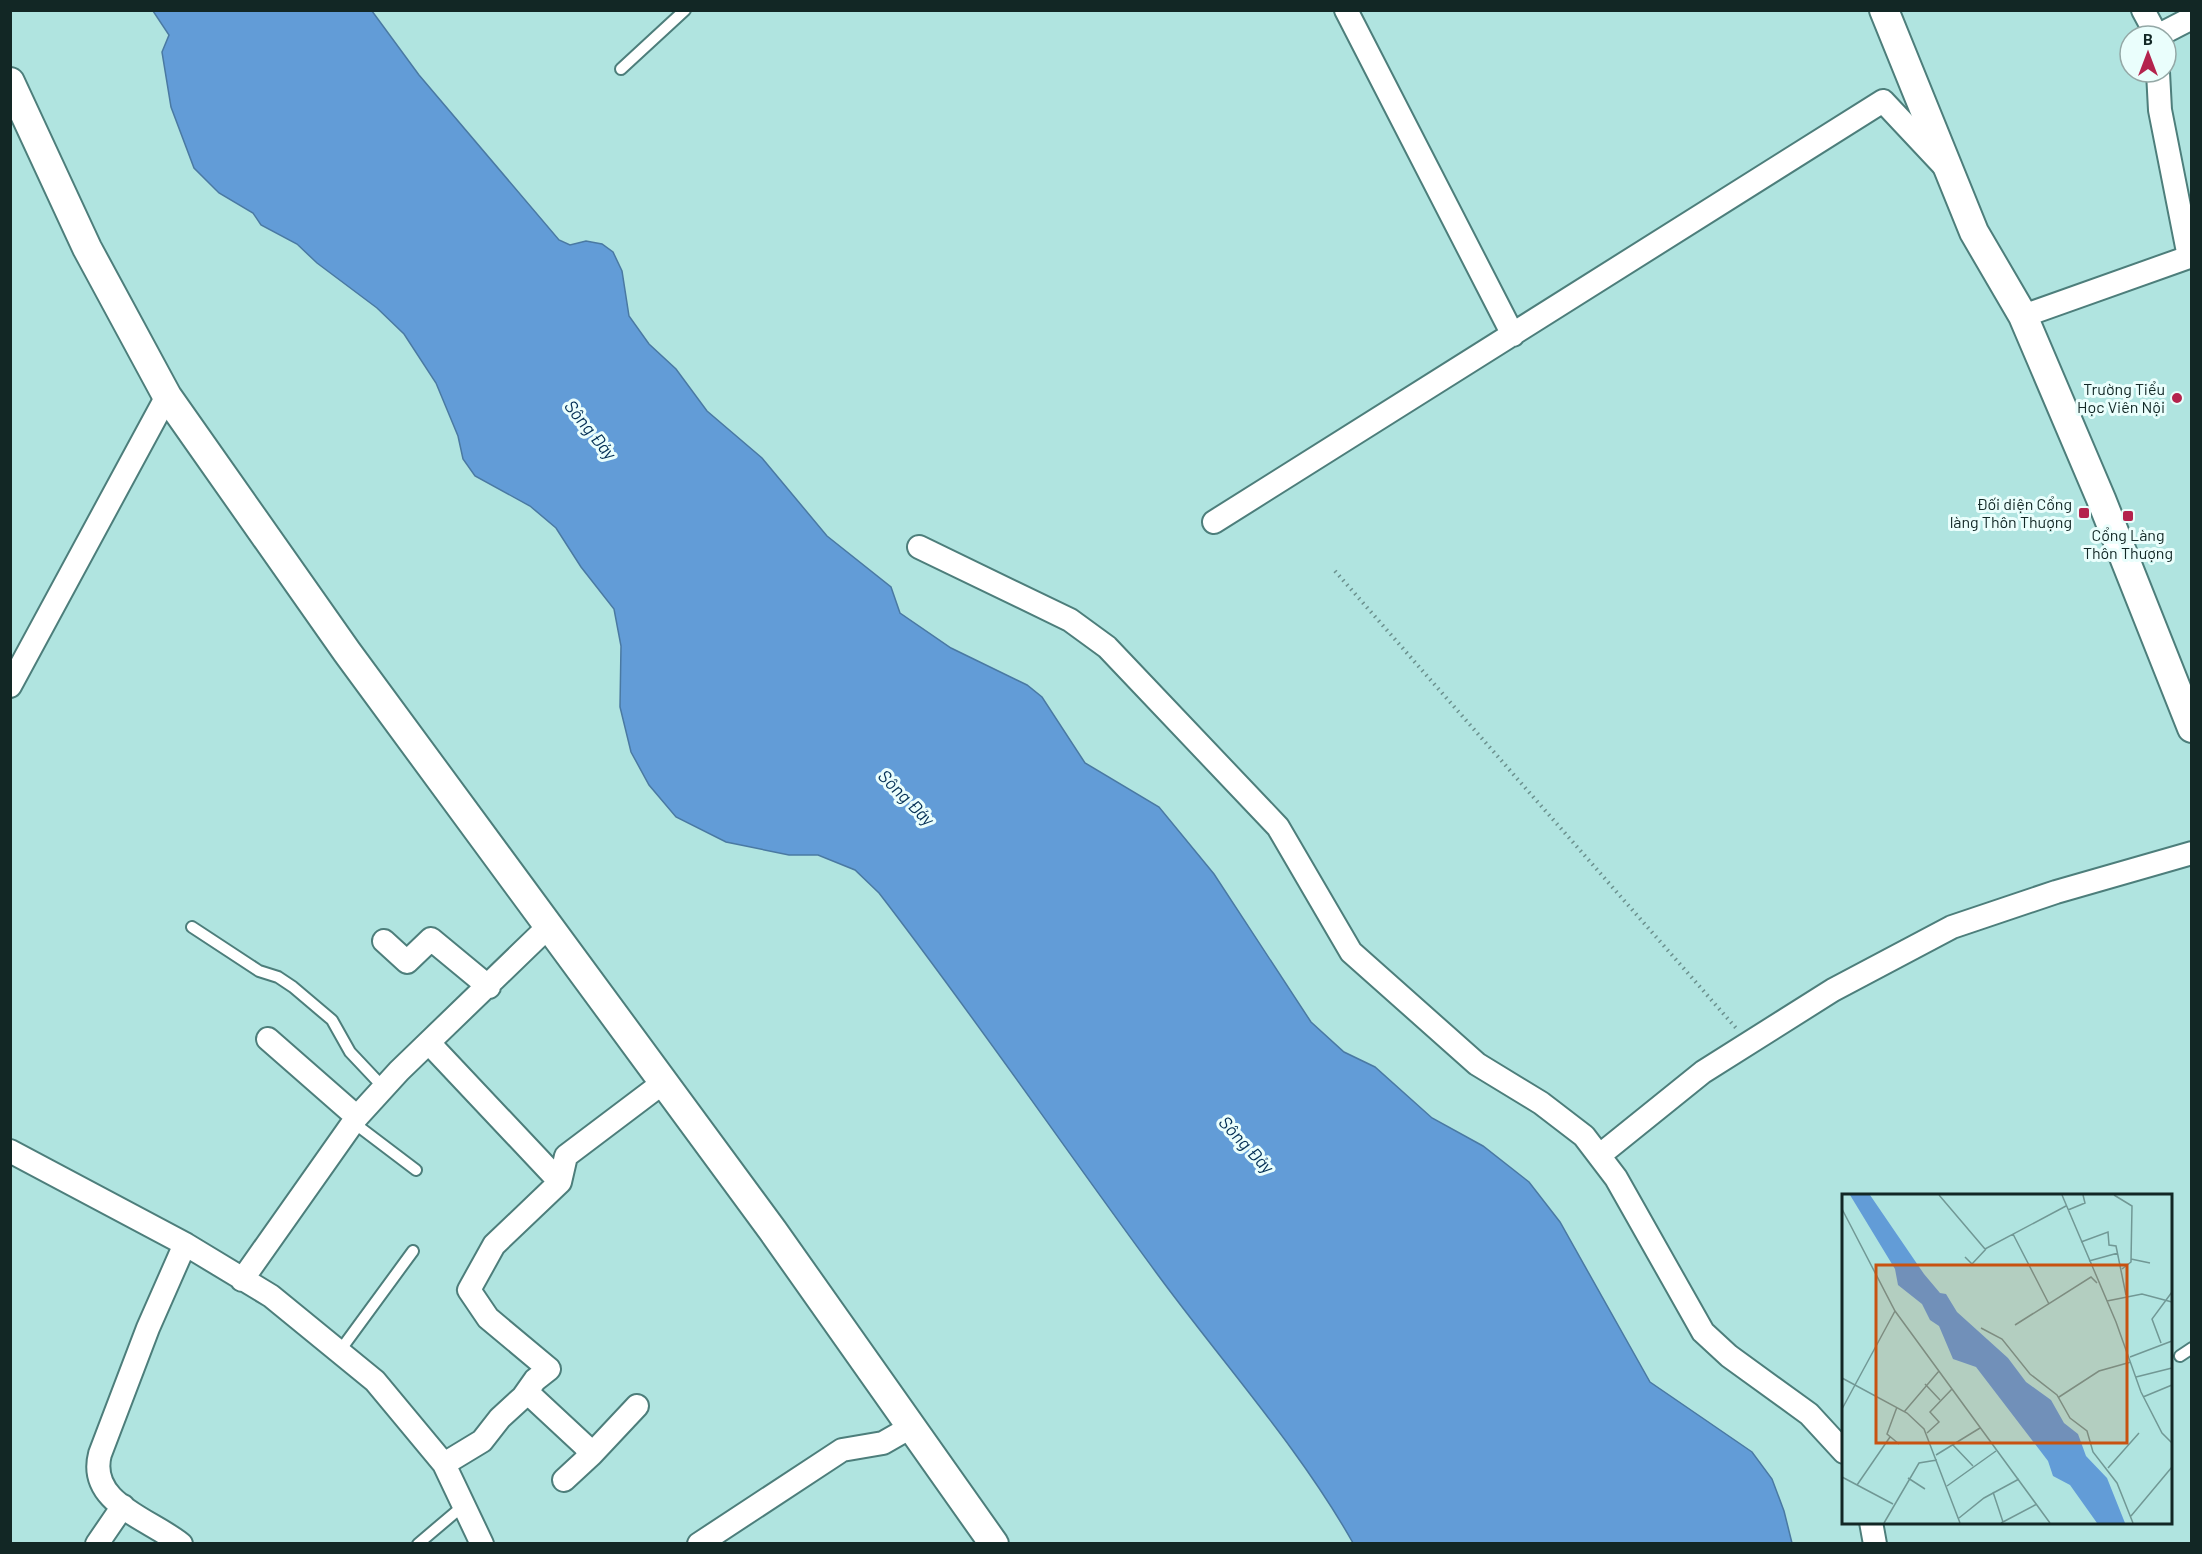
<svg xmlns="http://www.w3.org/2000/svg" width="2202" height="1554" font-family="Barlow,sans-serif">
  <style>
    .water { fill: #629cd7; stroke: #4a79a2; stroke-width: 1.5 }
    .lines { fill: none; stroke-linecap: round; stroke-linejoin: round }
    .service-casing { stroke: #4d7e7b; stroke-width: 14 }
    .minor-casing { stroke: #4d7e7b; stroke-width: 26 }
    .tertiary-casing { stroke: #4d7e7b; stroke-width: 32 }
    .path { stroke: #6b918e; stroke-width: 4; stroke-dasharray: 1.5 4.5; stroke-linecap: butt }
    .service { stroke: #fff; stroke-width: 10 }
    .minor { stroke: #fff; stroke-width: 22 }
    .tertiary { stroke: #fff; stroke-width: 28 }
    .poi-dot { fill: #b4234d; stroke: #eafefc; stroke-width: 2 }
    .labels { text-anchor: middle; stroke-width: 6; stroke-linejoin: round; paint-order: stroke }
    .poi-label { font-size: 16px; fill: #122725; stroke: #eafefc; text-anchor: end }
    .water-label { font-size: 18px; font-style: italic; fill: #022e54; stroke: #eafefc }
    .inset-road { fill: none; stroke: #719895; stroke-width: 1.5 }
    .view { fill: #c85210; fill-opacity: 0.15; stroke: #c85210; stroke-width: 3 }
    .inset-edge { fill: none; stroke: #122725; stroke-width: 3 }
  </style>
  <rect width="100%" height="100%" fill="#b0e4e0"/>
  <path class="water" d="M 153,11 L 372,11 L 419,75 L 559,240 L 570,245 L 586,241 L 602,244 L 613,252 L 622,271 L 629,316 L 649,344 L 676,369 L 707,411 L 762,458 L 827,536 L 891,587 L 900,613 L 951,648 L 1027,685 L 1042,697 L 1085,763 L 1159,807 L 1214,874 L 1311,1022 L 1344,1052 L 1375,1067 L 1432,1118 L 1483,1146 L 1529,1182 L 1560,1222 L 1650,1382 L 1752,1452 L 1772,1479 L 1784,1511 L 1792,1543 L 1353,1543 C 1299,1447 1220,1360 1155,1271 C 1062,1145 974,1016 879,893 L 855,870 L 818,855 L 789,855 L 726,842 L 676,817 L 649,785 L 631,752 L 620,707 L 621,646 L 614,609 L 581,567 L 556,528 L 530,506 L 475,476 L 463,459 L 458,436 L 436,383 L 404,334 L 377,308 L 317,263 L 297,244 L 261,225 L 253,213 L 219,193 L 194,168 L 171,107 L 162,52 L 169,35 Z"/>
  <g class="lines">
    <g class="service-casing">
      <path id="service" d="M 621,69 L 685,10
        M 192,927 L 259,971 L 278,977 L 293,987 L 332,1020 L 350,1052 L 383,1087
        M 354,1123 L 416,1170
        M 339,1352 L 413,1251
        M 2180,1356 L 2192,1348
        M 418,1544 L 464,1505"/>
    </g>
    <g class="minor-casing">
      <path id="minor" d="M 1346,10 L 1513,335
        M 2143,10 L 2157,36
        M 2157,36 L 2192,18
        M 2158,72 L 2160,110 L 2189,257
        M 2023,316 L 2192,256
        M 1214,522 L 1883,101 L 1944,166
        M 919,547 L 1070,620 L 1107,647 L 1278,827 L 1351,952 L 1477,1064 L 1541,1103 L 1584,1136 L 1616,1178 L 1703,1332 L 1729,1356 L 1809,1414 L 1844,1452
        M 10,686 L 167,396
        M 384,941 L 407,962 L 431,939 L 489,987
        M 268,1039 L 357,1117
        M 429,1043 L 560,1182
        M 10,1151 L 185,1244 L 271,1296 L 375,1381 L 444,1464 L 482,1544
        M 1600,1155 L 1703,1072 L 1833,990 L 1952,927 L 2056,892 L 2192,853
        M 242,1280 L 357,1117 L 399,1071 L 549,926
        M 527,1392 L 584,1445 L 591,1455 L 564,1480
        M 591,1455 L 637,1406
        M 444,1464 L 482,1441 L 500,1418 L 523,1397 L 535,1380 L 549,1369 L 488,1318 L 469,1290 L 494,1245 L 560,1182 L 566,1156 L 664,1082
        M 1871,1522 L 1875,1544
        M 97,1544 L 123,1506
        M 181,1544 C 150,1519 87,1503 100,1454 L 148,1328 L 185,1244
        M 699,1544 L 842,1450 L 883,1443 L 911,1427"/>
    </g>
    <g class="tertiary-casing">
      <path id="tertiary" d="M 1884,10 L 1974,232 L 2023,316 L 2101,499 L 2192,728
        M 10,82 L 87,248 L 167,396 L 347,652 L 773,1231 L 994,1544"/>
    </g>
    <path class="path" d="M 1335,571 L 1736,1028"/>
    <use href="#service" class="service"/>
    <use href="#minor" class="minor"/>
    <use href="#tertiary" class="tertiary"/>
  </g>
  <g class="poi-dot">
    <circle cx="2177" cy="398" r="6"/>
    <rect x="2078" y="507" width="12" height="12" rx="3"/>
    <rect x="2122" y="510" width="12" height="12" rx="3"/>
  </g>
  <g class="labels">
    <g class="poi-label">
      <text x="2165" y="395">Trường Tiểu<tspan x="2165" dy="18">Học Viên Nội</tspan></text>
      <text x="2072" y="510">Đối diện Cổng<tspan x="2072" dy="18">làng Thôn Thượng</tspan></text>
      <text x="2128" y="541" text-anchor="middle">Cổng Làng<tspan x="2128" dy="18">Thôn Thượng</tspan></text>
    </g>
    <g class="water-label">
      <text transform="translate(590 430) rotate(51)" y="6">Sông Đáy</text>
      <text transform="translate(906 798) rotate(45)" y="6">Sông Đáy</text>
      <text transform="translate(1246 1145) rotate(47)" y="6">Sông Đáy</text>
    </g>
  </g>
  <g transform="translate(1842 1194)">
    <rect width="330" height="330" fill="#b0e4e0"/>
    <path d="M 8,1 L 28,1 L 82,80 L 98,99 L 104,100 L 115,118 L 166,164 L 184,188 L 209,206 L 222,229 L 236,240 L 244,262 L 265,284 L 283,329 L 255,329 L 228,291 L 211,282 L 206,267 L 134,173 L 111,165 L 97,132 L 88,126 L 80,110 L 56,91 L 53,75 Z" fill="#629cd7"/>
    <path class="inset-road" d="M 97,1 L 143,55 L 224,12M 220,1 L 274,128 L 299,198 L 320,239 L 330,249M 272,1 L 290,12 L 289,68 L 280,75M 0,15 L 53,117 L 208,329M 226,16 L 243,9 L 241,1M 171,40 L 207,110M 239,48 L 266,38 L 267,51 L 274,52 L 284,101M 123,63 L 130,70 L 144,55M 289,65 L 308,69M 247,67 L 276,59M 265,107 L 300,100 L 330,108M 173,131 L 249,83 L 255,89M 139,134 L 160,145 L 188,180 L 215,201 L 228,224 L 245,237 L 251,258 L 275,289 L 291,329M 319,149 L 310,125 L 330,98M 288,163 L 330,147M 294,183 L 330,174M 0,184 L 65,219 L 82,235 L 118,329M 83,190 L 98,206M 217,203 L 257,177 L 289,168M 301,203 L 330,191M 55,213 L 45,240 L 57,250M 0,215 L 53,117M 62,218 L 97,177M 85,239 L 97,228 L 88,218 L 110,195M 110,250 L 131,272M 94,261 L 138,234M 266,274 L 297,239M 0,283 L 51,310M 66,284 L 83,295M 15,291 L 48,243M 105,292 L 154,257M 151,298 L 161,328M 289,322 L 330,273M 117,324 L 142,304 L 177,285M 42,329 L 77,269 L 95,266M 159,329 L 195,310"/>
    <path class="view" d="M 34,71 L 285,71 L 285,249 L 34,249 Z"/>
    <rect width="330" height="330" class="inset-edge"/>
  </g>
  <rect width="2202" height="1554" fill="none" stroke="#122725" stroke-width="24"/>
  <g transform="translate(2148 54)"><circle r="28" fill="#eafefc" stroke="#94a8a6" stroke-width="1.5"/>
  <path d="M0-4.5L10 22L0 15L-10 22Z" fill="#b4234d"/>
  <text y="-9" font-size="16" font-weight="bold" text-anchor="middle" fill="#122725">B</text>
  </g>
</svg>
